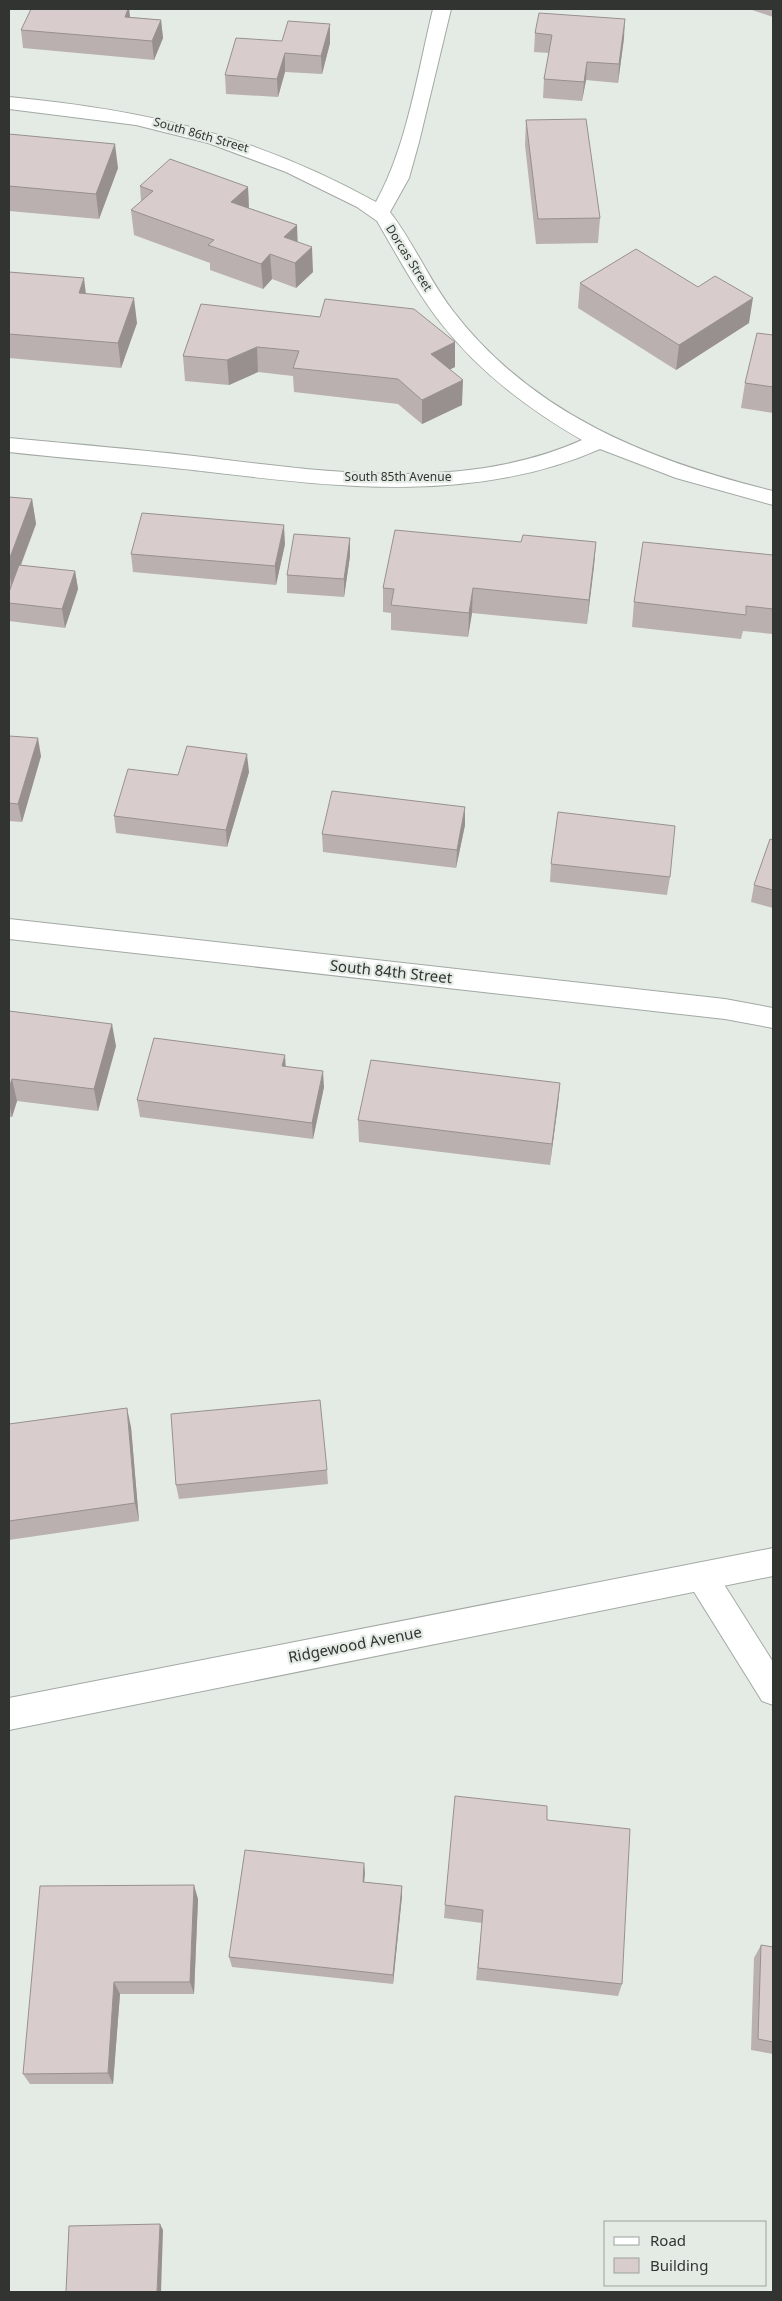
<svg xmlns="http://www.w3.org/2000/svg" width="782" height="2301" font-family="'Noto Sans',sans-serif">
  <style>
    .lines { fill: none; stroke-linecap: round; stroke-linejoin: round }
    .minor-casing { stroke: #a2a9a3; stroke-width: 2 }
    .secondary-casing { stroke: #a2a9a3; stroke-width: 2 }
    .minor { fill: #fff; fill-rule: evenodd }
    .secondary { fill: #fff; fill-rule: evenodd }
    .wall { fill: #bab0af }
    .shaded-wall { fill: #97908f }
    .building { fill: #d8cdcc; stroke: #97908f }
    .labels { text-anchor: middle; stroke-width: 4.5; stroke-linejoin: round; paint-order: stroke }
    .far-street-label { font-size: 12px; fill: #313431; stroke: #e4ebe4 }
    .street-label { font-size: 15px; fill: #313431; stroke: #e4ebe4 }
  </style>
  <rect width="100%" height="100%" fill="#e4ebe4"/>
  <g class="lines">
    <g class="minor-casing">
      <path id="minor" d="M 433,9 L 451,9 L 419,142 L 409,178 L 390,212 C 414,243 429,280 453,311 C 533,415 650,461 773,491 L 773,505 L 676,478 L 600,449 C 470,506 329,486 193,470 C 132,463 70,459 9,452 L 9,438 C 71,444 132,449 194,456 C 321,471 461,494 582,440 C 528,409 478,371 440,322 C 416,291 397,255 377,221 L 357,207 L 286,172 L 208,143 L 136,125 L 9,109 L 9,97 C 146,110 255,135 376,202 C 407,146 418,71 433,9 Z
        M 9,919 L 725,999 L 773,1008 L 773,1028 L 725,1019 L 9,939 Z
        M 702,1562 L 713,1567 L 773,1662 L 773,1705 L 762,1701 L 691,1587 L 686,1577 L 691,1567 Z"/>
    </g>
    <g class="secondary-casing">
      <path id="secondary" d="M 773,1548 L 773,1576 L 9,1730 L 9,1698 Z"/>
    </g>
    <use href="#minor" class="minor"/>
    <use href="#secondary" class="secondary"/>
  </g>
  <path class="wall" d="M 129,9 L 130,17 L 161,20 L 163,38 L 154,60 L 23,48 L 21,30 Z
    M 749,9 L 773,9 L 773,17 Z
    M 535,33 L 624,38 L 618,83 L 586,80 L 582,101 L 543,98 L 544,79 L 549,53 L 534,52 Z
    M 282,41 L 330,43 L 322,74 L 285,72 L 278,97 L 226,94 L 225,75 Z
    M 526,120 L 600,218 L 598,243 L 536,244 L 525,145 Z
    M 9,134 L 118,168 L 99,219 L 9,211 Z
    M 140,186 L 248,187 L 249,208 L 297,225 L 297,242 L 313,272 L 296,288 L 272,279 L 263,289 L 210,270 L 210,263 L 134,235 L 131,210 L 141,201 Z
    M 9,272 L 86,293 L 137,323 L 121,368 L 9,358 L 9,359 Z
    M 580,283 L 749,323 L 676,370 L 578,308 Z
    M 201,304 L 455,342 L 455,367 L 450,369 L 462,405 L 422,424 L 398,404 L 294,392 L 293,376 L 258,372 L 229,385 L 185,381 L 183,356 Z
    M 773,335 L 773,413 L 741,408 L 745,383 Z
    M 9,497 L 32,499 L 36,524 L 21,565 L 75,571 L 78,589 L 65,628 L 9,621 L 9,592 L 10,588 L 9,588 Z
    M 350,538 L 350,556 L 344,597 L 287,593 L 287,575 Z
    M 521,542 L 596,542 L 587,624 L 472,613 L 468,637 L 391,630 L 391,613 L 383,612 L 383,588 Z
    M 285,544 L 276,585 L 133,572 L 131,554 Z
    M 773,555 L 773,634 L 743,631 L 741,639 L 632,627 L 634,602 Z
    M 9,736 L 41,756 L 22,822 L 9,821 Z
    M 249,772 L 227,847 L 116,833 L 114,816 L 178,775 Z
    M 465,825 L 456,868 L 323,852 L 322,834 Z
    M 773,840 L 773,908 L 751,902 L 754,885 Z
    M 551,864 L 670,877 L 667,895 L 550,882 Z
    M 9,1011 L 116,1046 L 98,1111 L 17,1101 L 12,1117 L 9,1117 Z
    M 560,1083 L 550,1165 L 359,1142 L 358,1120 Z
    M 324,1087 L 313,1139 L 140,1117 L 137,1100 Z
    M 9,1424 L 131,1427 L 139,1521 L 9,1540 Z
    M 327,1470 L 328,1484 L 179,1499 L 176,1485 Z
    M 547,1820 L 622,1984 L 618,1996 L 476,1980 L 482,1923 L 444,1918 L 445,1905 Z
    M 365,1873 L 364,1882 L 402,1886 L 402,1896 L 393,1984 L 232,1967 L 229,1957 Z
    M 198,1899 L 194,1994 L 120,1994 L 113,2084 L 30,2084 L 23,2074 Z
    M 761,1945 L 773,1947 L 773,2054 L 751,2050 L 754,1958 Z"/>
  <path class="shaded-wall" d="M 128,9 L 129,9 L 131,25 L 125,17 Z
    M 625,19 L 624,38 L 618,83 L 619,64 Z
    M 161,20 L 163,38 L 154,60 L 152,41 Z
    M 330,24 L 330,43 L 322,74 L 321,56 Z
    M 285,53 L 285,72 L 278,97 L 277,79 Z
    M 587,62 L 586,80 L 582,101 L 584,82 Z
    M 115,144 L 118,168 L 99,219 L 96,194 Z
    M 248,187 L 249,212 L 231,202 Z
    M 297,225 L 298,250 L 284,237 Z
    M 312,247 L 313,272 L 296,288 L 295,263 Z
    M 270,254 L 272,279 L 263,289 L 261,264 Z
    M 84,278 L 87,303 L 79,293 Z
    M 134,298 L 137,323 L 121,368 L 118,343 Z
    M 753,298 L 749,323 L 676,370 L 679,345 Z
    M 455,342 L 455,367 L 430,379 L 431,354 Z
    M 257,347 L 258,372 L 229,385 L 227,360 Z
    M 463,380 L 462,405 L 422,424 L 422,400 Z
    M 32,499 L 36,524 L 12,588 L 9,571 L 9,560 Z
    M 284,525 L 285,544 L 276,585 L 275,566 Z
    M 350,538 L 350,556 L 344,597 L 344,579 Z
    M 596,542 L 594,567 L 587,624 L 589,600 Z
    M 75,571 L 78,589 L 65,628 L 62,609 Z
    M 473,588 L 472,613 L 468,637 L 469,613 Z
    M 38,738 L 41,756 L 22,822 L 18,804 Z
    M 247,754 L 249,772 L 227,847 L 226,830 Z
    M 465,807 L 465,825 L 456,868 L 457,850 Z
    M 112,1024 L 116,1046 L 98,1111 L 94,1089 Z
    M 285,1055 L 286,1071 L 282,1066 Z
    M 323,1071 L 324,1087 L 313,1139 L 312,1123 Z
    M 12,1079 L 17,1101 L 12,1117 L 9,1103 L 9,1088 Z
    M 560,1083 L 558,1105 L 550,1165 L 552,1144 Z
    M 127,1408 L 131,1427 L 139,1521 L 135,1503 Z
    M 364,1863 L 365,1873 L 363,1892 L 363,1882 Z
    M 194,1885 L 198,1899 L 194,1994 L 190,1982 Z
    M 402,1886 L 402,1896 L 393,1984 L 393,1975 Z
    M 114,1982 L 120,1994 L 113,2084 L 108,2073 Z
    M 160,2224 L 163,2230 L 161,2292 L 157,2292 Z"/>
  <path class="building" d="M 31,9 L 128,9 L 125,17 L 161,20 L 152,41 L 21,30 Z
    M 539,13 L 625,19 L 619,64 L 587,62 L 584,82 L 544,79 L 552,35 L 535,33 Z
    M 288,21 L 330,24 L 321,56 L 285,53 L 277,79 L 225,75 L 236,38 L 282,41 Z
    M 586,119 L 600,218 L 538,219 L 526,120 Z
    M 9,134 L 115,144 L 96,194 L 9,186 Z
    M 170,159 L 248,187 L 231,202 L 297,225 L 284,237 L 312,247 L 295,263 L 270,254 L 261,264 L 208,245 L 214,240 L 131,210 L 153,191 L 140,186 Z
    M 636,249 L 698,287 L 715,276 L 753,298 L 679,345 L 580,283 Z
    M 9,272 L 84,278 L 79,293 L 134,298 L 118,343 L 9,334 Z
    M 325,299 L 414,309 L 455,342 L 431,354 L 463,380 L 422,400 L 398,379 L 293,368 L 299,351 L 257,347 L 227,360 L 183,356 L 201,304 L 320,317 Z
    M 757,333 L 773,335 L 773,387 L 745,383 Z
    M 9,497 L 32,499 L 9,560 Z
    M 142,513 L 284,525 L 275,566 L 131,554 Z
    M 395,530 L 521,542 L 523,535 L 596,542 L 589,600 L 473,588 L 469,613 L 391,605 L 394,589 L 383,588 Z
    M 294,534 L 350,538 L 344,579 L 287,575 Z
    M 643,542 L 773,555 L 773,609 L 746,606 L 746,615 L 634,602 Z
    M 19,565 L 75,571 L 62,609 L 9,603 L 9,592 Z
    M 9,736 L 38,738 L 18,804 L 9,803 Z
    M 187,746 L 247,754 L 226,830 L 114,816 L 128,769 L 178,775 Z
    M 332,791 L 465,807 L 457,850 L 322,834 Z
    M 558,812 L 675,826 L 670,877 L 551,864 Z
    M 770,839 L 773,840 L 773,890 L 754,885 Z
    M 9,1011 L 112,1024 L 94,1089 L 12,1079 L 9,1088 Z
    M 154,1038 L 285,1055 L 282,1066 L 323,1071 L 312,1123 L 137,1100 Z
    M 371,1060 L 560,1083 L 552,1144 L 358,1120 Z
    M 320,1400 L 327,1470 L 176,1485 L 171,1414 Z
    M 127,1408 L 135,1503 L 9,1521 L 9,1424 Z
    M 455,1796 L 547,1806 L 547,1820 L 630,1829 L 622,1984 L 478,1968 L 483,1910 L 445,1905 Z
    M 245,1850 L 364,1863 L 363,1882 L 402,1886 L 393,1975 L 229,1957 Z
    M 194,1885 L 190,1982 L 114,1982 L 108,2073 L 23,2074 L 40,1886 Z
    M 761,1945 L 773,1947 L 773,2042 L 758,2039 Z
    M 160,2224 L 157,2292 L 66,2292 L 69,2226 Z"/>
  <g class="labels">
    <g class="far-street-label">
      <text transform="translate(201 135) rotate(16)" y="4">South 86th Street</text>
      <text transform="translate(409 258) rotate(58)" y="4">Dorcas Street</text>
      <text x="398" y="481">South 85th Avenue</text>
    </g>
    <g class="street-label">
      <text transform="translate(391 972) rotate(6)" y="5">South 84th Street</text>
      <text transform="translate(355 1645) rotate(-11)" y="5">Ridgewood Avenue</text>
    </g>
  </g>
  <rect width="782" height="2301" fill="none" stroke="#313431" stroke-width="20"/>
  <rect x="604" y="2221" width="162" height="65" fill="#e4ebe4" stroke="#9ca29c"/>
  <rect x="614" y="2237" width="25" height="8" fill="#ffffff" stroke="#9ca29c"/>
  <text x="650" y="2246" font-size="15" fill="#313431">Road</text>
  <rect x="614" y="2258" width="25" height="15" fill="#d8cdcc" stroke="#9ca29c"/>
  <text x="650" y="2271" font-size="15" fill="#313431">Building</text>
</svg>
